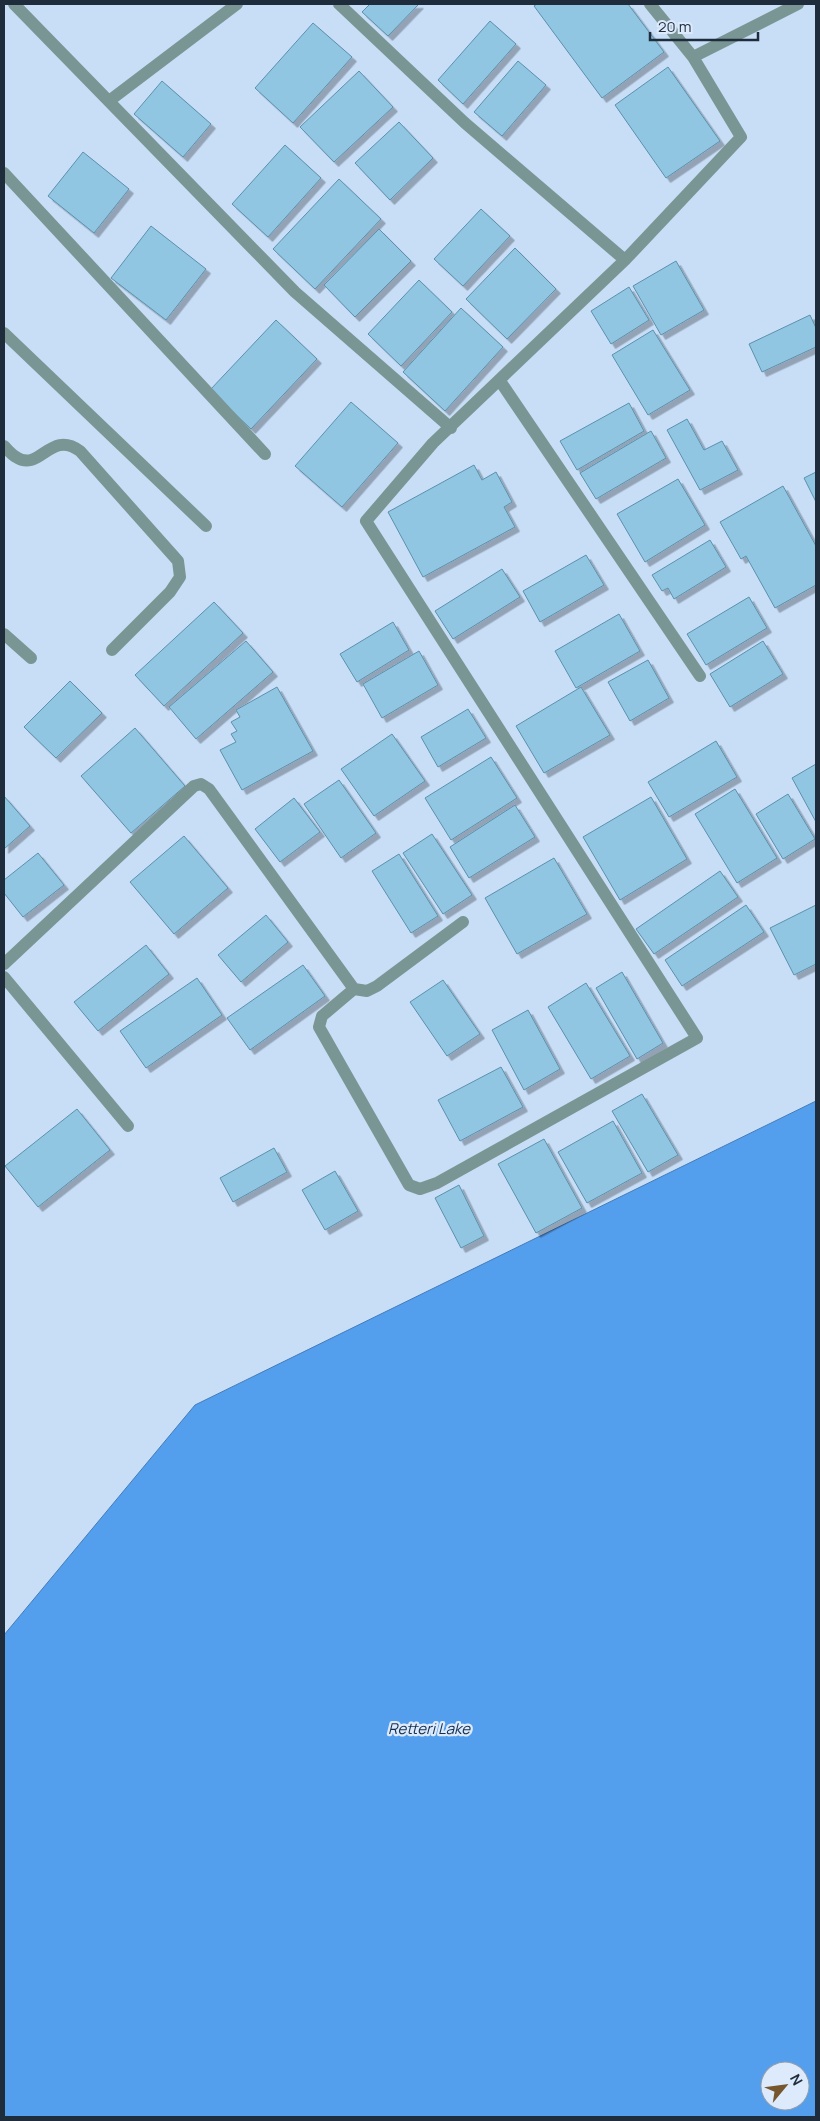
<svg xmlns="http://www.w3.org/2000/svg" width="820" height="2121" font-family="Manrope,sans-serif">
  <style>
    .water { fill: #549eee; stroke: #447cb8; fill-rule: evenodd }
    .building { fill: #91c6e3; stroke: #5c90ab; filter: url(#shadow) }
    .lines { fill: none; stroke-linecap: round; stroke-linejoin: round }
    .minor { stroke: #7a9694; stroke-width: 12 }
    .labels { text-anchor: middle; stroke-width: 4.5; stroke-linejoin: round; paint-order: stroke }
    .water-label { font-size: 15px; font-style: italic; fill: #112f4f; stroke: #dceafb }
  </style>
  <defs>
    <filter id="shadow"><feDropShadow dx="4.5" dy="4.5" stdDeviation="0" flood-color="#0004"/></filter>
  </defs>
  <rect width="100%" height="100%" fill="#c8def7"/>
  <path class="water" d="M 816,1101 L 816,2117 L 4,2117 L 4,1635 L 195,1405 ZM 770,2071 L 800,2071 L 800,2101 L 770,2101 Z"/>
  <path class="building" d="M 370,4 L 419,4 L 388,36 L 362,12 Z
    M 537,4 L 628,4 L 664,52 L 602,98 L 534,6 Z
    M 490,21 L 516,44 L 463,104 L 438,80 Z
    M 313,23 L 352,57 L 293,123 L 255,88 Z
    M 518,61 L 546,85 L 502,136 L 474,112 Z
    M 668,67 L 720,141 L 666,178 L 615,105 Z
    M 359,71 L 393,107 L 334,162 L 300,127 Z
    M 162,81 L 211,124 L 183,157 L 134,114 Z
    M 399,122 L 433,158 L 390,200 L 355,163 Z
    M 285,145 L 321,178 L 268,237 L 232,204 Z
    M 83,152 L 129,189 L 94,233 L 48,196 Z
    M 339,179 L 381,219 L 315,289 L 273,249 Z
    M 481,209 L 510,236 L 463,286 L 434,259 Z
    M 151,226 L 206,269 L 166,320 L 111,278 Z
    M 379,229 L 411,261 L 355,317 L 324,285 Z
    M 515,248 L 556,289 L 507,339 L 466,299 Z
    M 676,261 L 704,310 L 661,335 L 633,286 Z
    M 419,280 L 452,312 L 401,366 L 368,334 Z
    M 629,287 L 649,320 L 611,344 L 591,311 Z
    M 461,308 L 503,347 L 445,411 L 403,372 Z
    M 810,315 L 816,328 L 816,347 L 762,372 L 749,344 Z
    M 276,320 L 317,359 L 251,429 L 210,390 Z
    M 653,330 L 690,390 L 648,415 L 612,355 Z
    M 351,402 L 398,443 L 342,507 L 295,466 Z
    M 629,403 L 644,431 L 577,470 L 560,441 Z
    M 687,419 L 704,450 L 722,441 L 738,470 L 700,490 L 667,430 Z
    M 651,431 L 666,458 L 596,499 L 580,473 Z
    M 474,465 L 482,480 L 496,472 L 512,502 L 504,507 L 515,527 L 423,577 L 388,512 Z
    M 816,472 L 816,502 L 804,478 Z
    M 678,479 L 705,525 L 645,562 L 617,514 Z
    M 783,486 L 816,546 L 816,585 L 775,608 L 746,556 L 741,559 L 720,522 Z
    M 710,540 L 726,567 L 674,599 L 668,588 L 662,591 L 652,575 Z
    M 586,555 L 604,585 L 540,622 L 523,591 Z
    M 502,569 L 520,597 L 453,639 L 435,611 Z
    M 749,597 L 767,628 L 706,665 L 687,634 Z
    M 214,602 L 243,633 L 164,706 L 135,675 Z
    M 619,614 L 640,651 L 576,688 L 555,651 Z
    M 393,622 L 409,650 L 357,682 L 340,654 Z
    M 246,641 L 273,672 L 196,739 L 169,707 Z
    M 763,641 L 783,674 L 730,707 L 710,674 Z
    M 419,651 L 438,685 L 382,718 L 363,684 Z
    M 648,660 L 669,698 L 630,721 L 608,682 Z
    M 70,681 L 102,713 L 56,758 L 24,727 Z
    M 277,687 L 313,751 L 242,790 L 220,750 L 236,742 L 231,734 L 237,731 L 231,722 L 240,717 L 236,710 Z
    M 581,687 L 610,735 L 544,773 L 516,726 Z
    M 468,709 L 486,738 L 438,767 L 421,737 Z
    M 135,728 L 185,786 L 131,833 L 81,776 Z
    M 392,734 L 425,781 L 374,816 L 341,769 Z
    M 716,741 L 737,777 L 669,817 L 648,782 Z
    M 491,757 L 517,798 L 451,840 L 425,798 Z
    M 816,764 L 816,822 L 792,778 Z
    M 339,780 L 376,833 L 341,858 L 304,804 Z
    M 735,789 L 777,858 L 737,883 L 695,814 Z
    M 788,794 L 815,839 L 783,859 L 756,814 Z
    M 4,796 L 30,826 L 4,849 Z
    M 651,797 L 687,859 L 620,900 L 583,837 Z
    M 294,798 L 320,832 L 280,862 L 255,829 Z
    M 515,805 L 535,837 L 469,878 L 450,847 Z
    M 432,834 L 472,895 L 443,914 L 403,853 Z
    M 184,836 L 228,888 L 174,934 L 130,882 Z
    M 38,853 L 64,885 L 23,917 L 4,893 L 4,880 Z
    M 399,854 L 438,916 L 411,933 L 372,871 Z
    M 554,858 L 587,914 L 517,954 L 485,898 Z
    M 720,871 L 738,897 L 654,954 L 636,929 Z
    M 746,905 L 764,932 L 682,986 L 665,960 Z
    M 816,905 L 816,964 L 794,975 L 770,928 Z
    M 266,915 L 288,942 L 241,982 L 218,955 Z
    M 146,945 L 169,974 L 98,1031 L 74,1002 Z
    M 303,965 L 325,996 L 250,1050 L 227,1018 Z
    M 622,972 L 663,1043 L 637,1059 L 596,988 Z
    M 197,978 L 222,1015 L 146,1068 L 120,1031 Z
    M 443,980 L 480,1034 L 447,1056 L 410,1002 Z
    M 586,983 L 630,1056 L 591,1079 L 548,1007 Z
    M 528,1010 L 560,1069 L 524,1090 L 492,1030 Z
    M 501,1067 L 523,1107 L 460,1141 L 438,1100 Z
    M 642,1094 L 678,1155 L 648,1172 L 612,1111 Z
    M 77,1109 L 110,1150 L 38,1207 L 5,1166 Z
    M 613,1121 L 642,1173 L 587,1203 L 558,1152 Z
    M 544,1139 L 582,1208 L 536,1233 L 498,1164 Z
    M 274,1148 L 287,1172 L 233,1202 L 220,1178 Z
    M 335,1171 L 358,1211 L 325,1230 L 302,1190 Z
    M 459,1185 L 484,1236 L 461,1248 L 435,1198 Z"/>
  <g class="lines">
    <path class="minor" d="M 14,4 L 295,292 L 451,428
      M 339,4 L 465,123 L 625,260
      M 650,4 L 693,57 L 798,4
      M 109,101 L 237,4
      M 4,173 L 265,454
      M 4,333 L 206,526
      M 500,381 L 700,676
      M 4,446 C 8,450 11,454 16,457 C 40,473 50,429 80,451 L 178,561 L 180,577 L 170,592 L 112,650
      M 4,634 L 31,658
      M 4,964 L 194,786 L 201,784 L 209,789 L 354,989 L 367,991 L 377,986 L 463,922
      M 4,977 L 128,1126
      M 354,989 L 322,1016 L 319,1027 L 409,1185 L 420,1189 L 437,1183 L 697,1038 L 366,521 L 433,443 L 625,260 L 741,137 L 693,57"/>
  </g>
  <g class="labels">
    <g class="water-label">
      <text x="429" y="1734">Retteri Lake</text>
    </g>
  </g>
  <rect width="820" height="2121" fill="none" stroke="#1e2c3b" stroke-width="10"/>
  <g transform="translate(785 2086) rotate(61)"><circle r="24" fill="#dceafb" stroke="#909eae"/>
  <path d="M0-4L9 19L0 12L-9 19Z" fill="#76562c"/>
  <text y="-8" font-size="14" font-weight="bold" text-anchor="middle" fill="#1e2c3b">N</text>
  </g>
  <path d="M650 32v8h108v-8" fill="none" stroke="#1e2c3b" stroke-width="2.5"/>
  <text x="658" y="32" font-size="15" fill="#1e2c3b" stroke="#dceafb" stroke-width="4" paint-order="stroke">20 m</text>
</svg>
